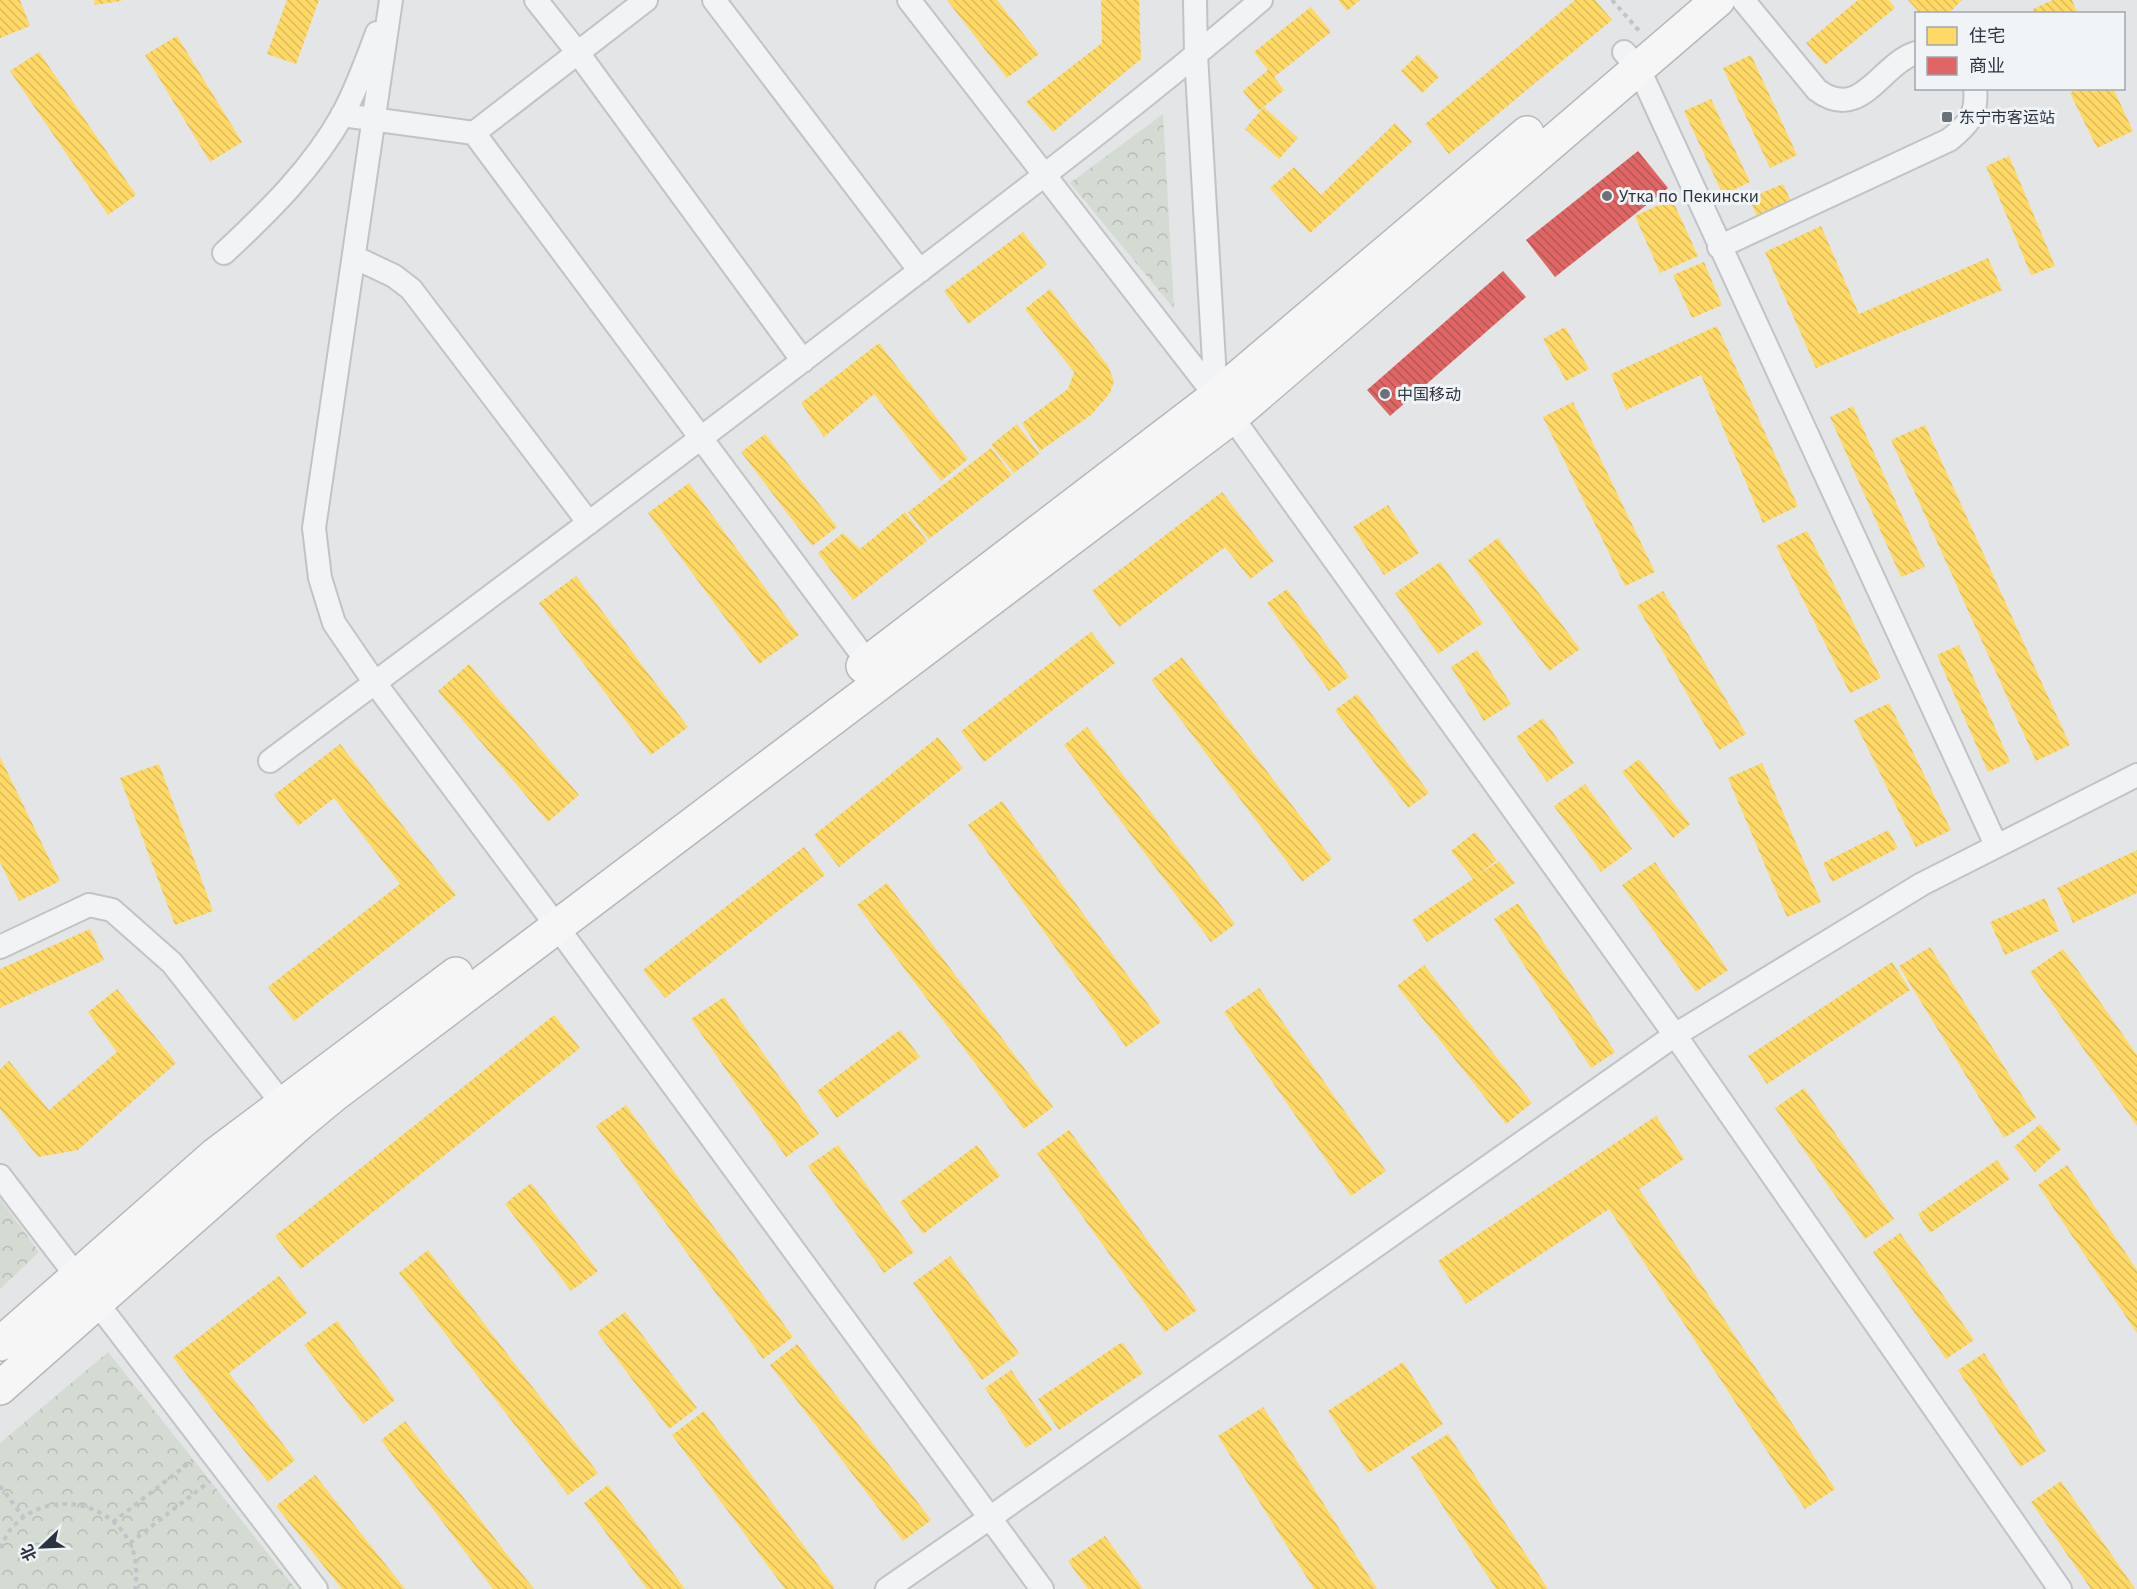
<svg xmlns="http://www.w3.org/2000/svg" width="2137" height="1589" font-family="Quicksand,'Noto Sans SC',sans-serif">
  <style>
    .park { fill: url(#park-crowns) }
    .homes { fill: url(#homes-back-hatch) }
    .shops { fill: url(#shops-back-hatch) }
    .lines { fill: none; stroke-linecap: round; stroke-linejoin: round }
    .minor-casing { stroke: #c1c3c5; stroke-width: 26 }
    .highway-casing { stroke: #b5b8bc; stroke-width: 36 }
    .path { stroke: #c2c4c8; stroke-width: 4; stroke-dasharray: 4.5 4.5; stroke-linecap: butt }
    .minor { stroke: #f2f3f5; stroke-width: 22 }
    .highway { stroke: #f6f6f7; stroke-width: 33 }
    .poi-dot { fill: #6b727a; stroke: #f1f4f7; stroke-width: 2 }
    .labels { text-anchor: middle; stroke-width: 6; stroke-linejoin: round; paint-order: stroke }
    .poi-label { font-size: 16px; fill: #2a3440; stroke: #f1f4f7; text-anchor: start }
  </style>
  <defs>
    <pattern id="park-crowns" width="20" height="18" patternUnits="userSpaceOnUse" patternTransform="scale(1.5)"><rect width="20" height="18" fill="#d4dbd3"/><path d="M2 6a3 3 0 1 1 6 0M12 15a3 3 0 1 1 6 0" fill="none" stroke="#b6bdb6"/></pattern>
    <pattern id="homes-back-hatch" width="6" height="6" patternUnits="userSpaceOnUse" patternTransform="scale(1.5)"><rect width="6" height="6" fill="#ffd966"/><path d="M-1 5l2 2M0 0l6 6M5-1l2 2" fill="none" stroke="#dbbb5a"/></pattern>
    <pattern id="shops-back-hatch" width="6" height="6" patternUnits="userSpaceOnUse" patternTransform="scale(1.5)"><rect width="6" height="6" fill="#e06666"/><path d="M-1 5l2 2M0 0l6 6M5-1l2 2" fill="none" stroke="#b65555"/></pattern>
  </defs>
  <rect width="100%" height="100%" fill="#e3e5e7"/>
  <path class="park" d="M 1163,114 L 1174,309 L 1070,183 Z
    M 0,1199 L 39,1252 L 0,1289 Z
    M 108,1352 L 296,1589 L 0,1589 L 0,1443 Z"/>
  <path class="homes" d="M 0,0 L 20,0 L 30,26 L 0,38 Z
    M 94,0 L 121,0 L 121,1 L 95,5 Z
    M 287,0 L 319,0 L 296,64 L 267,54 Z
    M 947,0 L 997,0 L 1039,54 L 1007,78 Z
    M 1101,0 L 1139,0 L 1141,59 L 1053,132 L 1026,102 L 1102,43 Z
    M 1338,0 L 1360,0 L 1347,11 Z
    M 1575,0 L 1595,0 L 1612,20 L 1449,154 L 1425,124 Z
    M 1858,0 L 1889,0 L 1895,8 L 1825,65 L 1806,43 Z
    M 1908,0 L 1962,0 L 1948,14 L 1921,14 Z
    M 2053,0 L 2072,0 L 2078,14 L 2034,14 L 2033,9 Z
    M 1311,7 L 1331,32 L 1274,77 L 1284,90 L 1259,111 L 1243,91 L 1268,70 L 1254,52 Z
    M 177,36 L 242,142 L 210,162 L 145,55 Z
    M 39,52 L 136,195 L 108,215 L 10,71 Z
    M 1418,54 L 1439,77 L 1422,93 L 1401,71 Z
    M 1751,55 L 1797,155 L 1770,168 L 1723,68 Z
    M 2079,88 L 2113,88 L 2133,131 L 2097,148 L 2070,93 Z
    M 1711,99 L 1750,182 L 1723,195 L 1684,111 Z
    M 1264,107 L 1298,138 L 1279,159 L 1245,129 Z
    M 1395,123 L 1412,142 L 1310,233 L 1270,188 L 1294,167 L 1321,195 Z
    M 2009,156 L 2055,266 L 2031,275 L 1986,166 Z
    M 1783,184 L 1792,204 L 1758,219 L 1749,198 Z
    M 1672,199 L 1698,256 L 1660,273 L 1635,216 Z
    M 1821,226 L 1859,314 L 1988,258 L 2002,290 L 1816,368 L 1765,252 Z
    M 1023,232 L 1047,265 L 968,324 L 944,291 Z
    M 1704,262 L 1722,305 L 1692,318 L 1673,275 Z
    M 1050,289 L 1108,366 L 1114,381 L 1110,393 L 1091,415 L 1040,451 L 1022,423 L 1068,389 L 1074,372 L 1025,309 Z
    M 1717,326 L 1798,506 L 1763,523 L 1701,375 L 1626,410 L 1611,374 Z
    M 1565,327 L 1589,369 L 1566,381 L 1543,339 Z
    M 879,343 L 968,459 L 941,481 L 874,394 L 824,437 L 801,403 Z
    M 1573,402 L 1655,572 L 1625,586 L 1543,417 Z
    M 1853,406 L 1925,567 L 1901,577 L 1830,417 Z
    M 1017,424 L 1039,454 L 1014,473 L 991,445 Z
    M 1925,425 L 2070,745 L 2036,761 L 1891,440 Z
    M 765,434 L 837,527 L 812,546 L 741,452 Z
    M 991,448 L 1012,475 L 929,539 L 908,512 Z
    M 689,483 L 799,635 L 759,664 L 648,513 Z
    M 1222,492 L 1274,561 L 1250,579 L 1225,547 L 1119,627 L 1092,591 Z
    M 1388,505 L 1419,553 L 1384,575 L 1353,527 Z
    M 905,512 L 927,541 L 853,600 L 818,553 L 843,533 L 860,549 Z
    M 1807,531 L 1881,678 L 1850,693 L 1776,546 Z
    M 1498,538 L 1580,649 L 1549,671 L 1468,560 Z
    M 1440,562 L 1483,623 L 1438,654 L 1395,593 Z
    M 576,576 L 688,727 L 651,755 L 539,603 Z
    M 1287,589 L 1349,677 L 1329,691 L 1267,603 Z
    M 1663,591 L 1746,734 L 1719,750 L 1637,606 Z
    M 1091,632 L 1115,663 L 984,762 L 961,731 Z
    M 1959,645 L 2010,762 L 1988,772 L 1937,655 Z
    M 1477,650 L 1511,704 L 1484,721 L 1451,667 Z
    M 1182,657 L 1332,859 L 1302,882 L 1151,680 Z
    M 469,664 L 579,795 L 548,822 L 438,691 Z
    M 1357,694 L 1429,793 L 1408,808 L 1335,710 Z
    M 1889,703 L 1951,830 L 1916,847 L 1854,720 Z
    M 1543,718 L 1574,763 L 1547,782 L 1516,737 Z
    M 1087,727 L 1235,924 L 1211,942 L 1064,745 Z
    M 938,737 L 963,768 L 839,867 L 814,835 Z
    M 340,744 L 456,895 L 294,1021 L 268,987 L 400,884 L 334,798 L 298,826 L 274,795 Z
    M 0,757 L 60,881 L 19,901 L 0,862 Z
    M 1639,759 L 1690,824 L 1673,838 L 1622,772 Z
    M 1762,763 L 1821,902 L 1787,917 L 1728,778 Z
    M 159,764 L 213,911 L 175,925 L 120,778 Z
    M 1585,784 L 1632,849 L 1601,872 L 1554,806 Z
    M 1002,801 L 1161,1022 L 1126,1047 L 968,825 Z
    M 1888,830 L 1898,848 L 1832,882 L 1823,863 Z
    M 1475,832 L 1497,860 L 1478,875 L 1499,861 L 1515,883 L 1427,942 L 1412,920 L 1473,879 L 1451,851 Z
    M 804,847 L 825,875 L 665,998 L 643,970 Z
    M 2137,850 L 2137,893 L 2073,923 L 2057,888 Z
    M 1655,862 L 1728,970 L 1696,992 L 1622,885 Z
    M 887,883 L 1053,1107 L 1024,1129 L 857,905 Z
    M 2045,898 L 2059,931 L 2005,955 L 1990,922 Z
    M 1518,903 L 1615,1052 L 1591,1068 L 1494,919 Z
    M 90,929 L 104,960 L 0,1008 L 0,969 Z
    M 1930,947 L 2036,1118 L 2004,1138 L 1899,966 Z
    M 2063,949 L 2137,1055 L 2137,1126 L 2030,972 Z
    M 1892,962 L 1910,990 L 1767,1084 L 1748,1056 Z
    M 1424,965 L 1532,1103 L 1506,1124 L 1397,986 Z
    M 1259,988 L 1386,1171 L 1351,1196 L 1224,1012 Z
    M 117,989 L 176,1063 L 78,1150 L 38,1157 L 0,1109 L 0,1069 L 9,1061 L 49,1110 L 117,1052 L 88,1012 Z
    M 724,997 L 819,1134 L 786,1157 L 691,1019 Z
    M 554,1015 L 580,1048 L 301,1269 L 275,1236 Z
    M 900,1030 L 920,1057 L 837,1118 L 817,1091 Z
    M 1804,1088 L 1894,1219 L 1865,1239 L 1775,1108 Z
    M 626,1105 L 793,1337 L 763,1359 L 596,1126 Z
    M 1656,1116 L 1684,1159 L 1639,1189 L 1835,1489 L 1805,1509 L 1609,1209 L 1466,1304 L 1438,1261 Z
    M 2040,1124 L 2061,1149 L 2035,1172 L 2014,1147 Z
    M 1069,1130 L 1197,1310 L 1165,1332 L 1037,1153 Z
    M 838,1145 L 914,1252 L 884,1273 L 808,1166 Z
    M 977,1145 L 1000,1176 L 923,1234 L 900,1202 Z
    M 1997,1160 L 2010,1179 L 1930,1233 L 1918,1214 Z
    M 2067,1165 L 2137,1270 L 2137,1333 L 2038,1185 Z
    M 531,1183 L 598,1271 L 571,1291 L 505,1204 Z
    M 1900,1233 L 1974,1340 L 1946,1359 L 1873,1252 Z
    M 428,1250 L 598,1473 L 568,1495 L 399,1273 Z
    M 950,1256 L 1019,1353 L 982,1380 L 913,1283 Z
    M 279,1276 L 307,1313 L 229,1373 L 295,1460 L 268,1482 L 173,1357 Z
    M 625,1312 L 697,1408 L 669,1429 L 597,1332 Z
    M 337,1321 L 395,1400 L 363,1424 L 304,1345 Z
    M 1122,1342 L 1143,1373 L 1059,1430 L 1038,1399 Z
    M 797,1344 L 931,1520 L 903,1541 L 770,1365 Z
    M 1984,1353 L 2046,1451 L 2020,1467 L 1958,1370 Z
    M 1403,1362 L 1443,1424 L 1368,1473 L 1328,1411 Z
    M 1011,1370 L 1052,1430 L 1026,1448 L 985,1388 Z
    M 1263,1407 L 1377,1589 L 1314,1589 L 1218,1436 Z
    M 704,1411 L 835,1588 L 833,1589 L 785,1589 L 672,1435 Z
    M 405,1421 L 512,1561 L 534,1589 L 493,1589 L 381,1440 Z
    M 1448,1434 L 1548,1589 L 1496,1589 L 1411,1457 Z
    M 315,1475 L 405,1589 L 342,1589 L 276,1506 Z
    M 2061,1481 L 2135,1589 L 2091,1589 L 2031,1502 Z
    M 608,1485 L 685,1589 L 647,1589 L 584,1503 Z
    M 1105,1536 L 1143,1589 L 1088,1589 L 1068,1561 Z"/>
  <path class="shops" d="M 1638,151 L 1668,188 L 1555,277 L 1526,240 Z
    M 1503,271 L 1526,297 L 1390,416 L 1367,390 Z"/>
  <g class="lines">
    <g class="minor-casing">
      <path id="minor" d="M 391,0 L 314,528 L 320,578 L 334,623 L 375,683 L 544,909 L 1042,1589
        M 536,0 L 578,53 L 803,361
        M 714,0 L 920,271
        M 909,0 L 1232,417 L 1675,1035 L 2060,1589
        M 1195,0 L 1196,55 L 1216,396
        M 1743,0 L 1817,90 C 1861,123 1880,64 1916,53
        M 1624,52 L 1638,67 L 1996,845
        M 342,115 L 474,133 L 875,672
        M 474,133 L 646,0
        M 1719,247 L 1949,140 C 1968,125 1978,114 1975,88
        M 224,253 C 269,211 313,168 343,114 C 357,88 367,60 377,33
        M 354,257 L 394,276 L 411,289 L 589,523
        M 270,761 C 478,606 686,451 892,292 C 1016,197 1142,102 1261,0
        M 0,947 L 89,905 L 112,910 L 172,963 L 292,1116
        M 0,1176 L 316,1589
        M 887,1589 L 991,1517 L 1675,1035 L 1922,884 L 2137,775"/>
    </g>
    <g class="highway-casing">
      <path id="highway" d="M 863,666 L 1216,396 L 1527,133
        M 0,1344 L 215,1155 L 456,974
        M 0,1388 L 299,1124 L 334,1095 L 1232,417 L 1718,0"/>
    </g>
    <path class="path" d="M 1612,0 L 1641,33
      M 0,1486 L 24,1518
      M 113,1522 L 193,1460
      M 130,1543 L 210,1481
      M 0,1548 C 4,1541 7,1533 12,1528 C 46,1488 113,1500 132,1548 C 137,1561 137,1575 135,1589"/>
    <use href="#minor" class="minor"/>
    <use href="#highway" class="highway"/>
  </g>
  <g class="poi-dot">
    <rect x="1941" y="111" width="12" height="12" rx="3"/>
    <circle cx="1607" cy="196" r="6"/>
    <circle cx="1385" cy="394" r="6"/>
  </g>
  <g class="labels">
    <g class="poi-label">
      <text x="1959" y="123">东宁市客运站</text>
      <text x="1619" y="202">Утка по Пекински</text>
      <text x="1397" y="400">中国移动</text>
    </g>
  </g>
  <rect x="1915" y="12" width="210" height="78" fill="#f1f4f7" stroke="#a1a7ae" stroke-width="1.5"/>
  <rect x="1927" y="27" width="30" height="18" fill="#ffd966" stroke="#a1a7ae" stroke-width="1.5"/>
  <text x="1969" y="42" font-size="18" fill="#2a3440">住宅</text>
  <rect x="1927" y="57" width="30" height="18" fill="#e06666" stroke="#a1a7ae" stroke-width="1.5"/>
  <text x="1969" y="72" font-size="18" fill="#2a3440">商业</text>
  <g transform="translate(42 1547) rotate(247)" stroke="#f1f4f7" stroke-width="4.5" paint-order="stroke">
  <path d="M0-4.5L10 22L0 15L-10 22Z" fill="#2a3440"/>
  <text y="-9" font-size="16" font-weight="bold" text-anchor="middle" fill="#2a3440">北</text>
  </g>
</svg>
